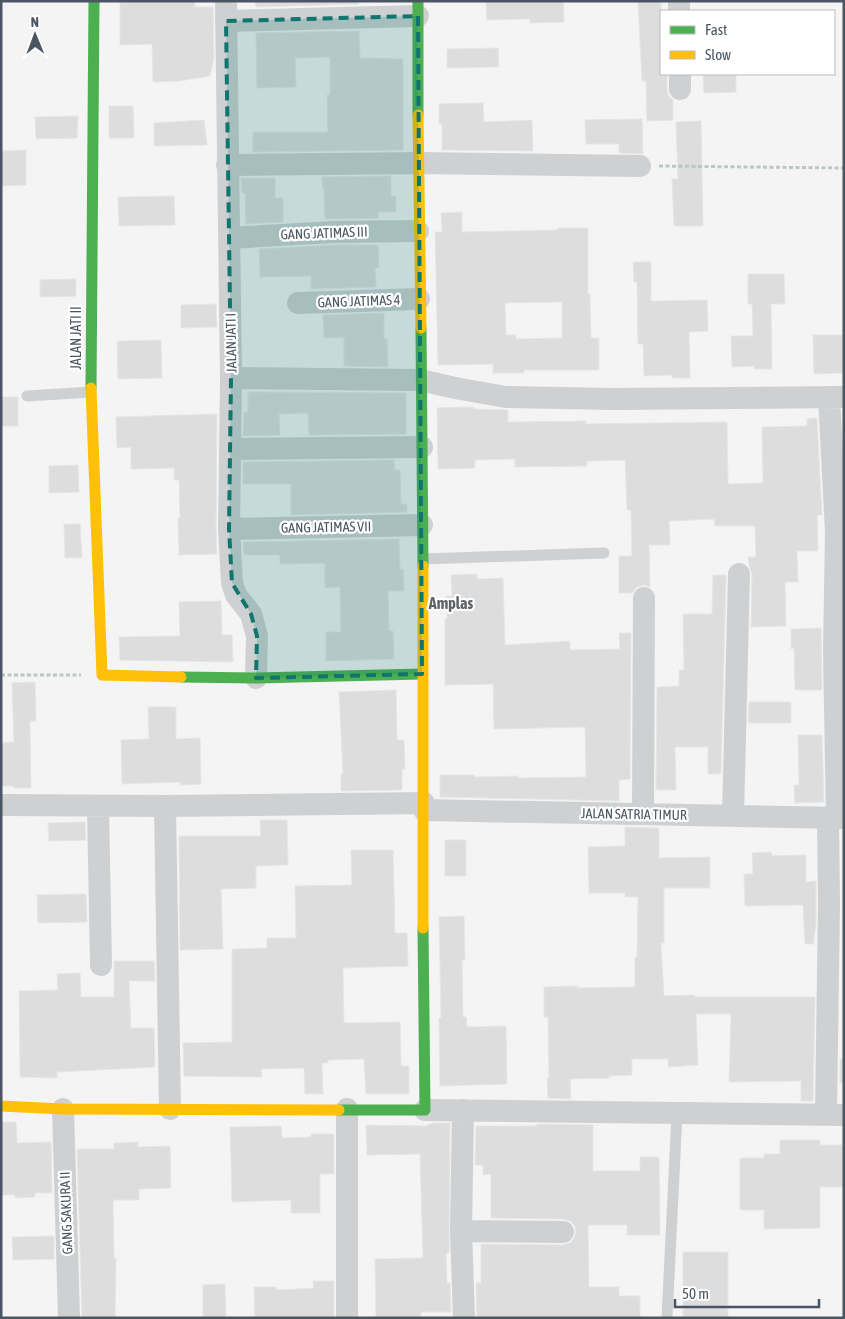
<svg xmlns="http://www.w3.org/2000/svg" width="845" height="1319" font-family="'Asap Condensed',sans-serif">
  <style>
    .building { fill: #ddddde; stroke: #e5e6e7; fill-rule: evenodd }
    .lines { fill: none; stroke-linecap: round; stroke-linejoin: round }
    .path { stroke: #bcc7c4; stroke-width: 3; stroke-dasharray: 4 2.5; stroke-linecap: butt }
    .lane { stroke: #ced0d2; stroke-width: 11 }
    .street { stroke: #ced0d2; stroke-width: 22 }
    .fast { stroke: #4caf50; stroke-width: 11 }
    .slow { stroke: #ffc107; stroke-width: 11 }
    .marked { fill: #0f766e; fill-opacity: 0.2; stroke: #0f766e; stroke-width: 4; stroke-dasharray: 10 6; stroke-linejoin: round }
    .labels { text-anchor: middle; stroke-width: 4.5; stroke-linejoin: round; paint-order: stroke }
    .street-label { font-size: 14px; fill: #4a5661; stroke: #fff }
    .quarter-label { font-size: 16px; font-weight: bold; fill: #5f6368; stroke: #fff }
  </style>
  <rect width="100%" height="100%" fill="#f4f4f4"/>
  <path class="building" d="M 120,1 L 195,1 L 195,7 L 213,7 L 214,58 L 210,76 L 179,81 L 153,82 L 152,44 L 120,45 Z
    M 255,1 L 358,1 L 359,4 L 256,7 Z
    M 486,1 L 563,1 L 564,22 L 530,23 L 530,19 L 487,20 Z
    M 638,1 L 661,1 L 661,74 L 667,74 L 667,89 L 668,95 L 673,100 L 673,120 L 647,121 L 646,81 L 642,81 Z
    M 359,31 L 360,58 L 403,59 L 403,150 L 253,152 L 253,132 L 328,132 L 327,95 L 330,95 L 330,57 L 295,58 L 296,87 L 257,88 L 256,33 Z
    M 498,48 L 499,67 L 447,68 L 447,49 Z
    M 703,74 L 736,74 L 736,92 L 704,93 Z
    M 483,103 L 484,122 L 532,120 L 533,151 L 442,150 L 442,124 L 439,124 L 439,104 Z
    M 109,106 L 133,106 L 134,138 L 109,138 Z
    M 78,116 L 77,138 L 36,139 L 35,117 Z
    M 642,119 L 643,154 L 619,153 L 619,144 L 586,144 L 585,120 Z
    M 204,120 L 207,145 L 154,146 L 154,123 Z
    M 701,121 L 703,226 L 674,226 L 672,179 L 678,179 L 676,122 Z
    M 26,150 L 26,185 L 1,186 L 1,151 Z
    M 391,176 L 391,196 L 396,196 L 396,212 L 378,212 L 378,218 L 325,219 L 324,189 L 323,189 L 322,177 Z
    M 241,178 L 275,178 L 275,198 L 283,198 L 283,222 L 246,224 L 245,193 L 242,193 Z
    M 174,196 L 175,225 L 119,226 L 118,197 Z
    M 462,212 L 462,232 L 558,230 L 558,228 L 588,228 L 588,294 L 590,294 L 591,338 L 599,338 L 599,370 L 524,370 L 524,373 L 493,373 L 493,364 L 438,365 L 435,232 L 442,232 L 441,213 ZM 562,302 L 562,338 L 516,339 L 516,335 L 506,335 L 505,303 Z
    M 333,245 L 378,245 L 379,268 L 375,268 L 376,287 L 311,289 L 311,276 L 260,277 L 259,249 Z
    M 633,262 L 651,262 L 651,301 L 707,300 L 708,331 L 689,332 L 690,378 L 672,378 L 672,375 L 644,376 L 643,344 L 638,344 L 637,282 L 634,282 Z
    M 748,274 L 784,274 L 785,304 L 771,304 L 772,369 L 754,369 L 754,366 L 732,367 L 731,336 L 753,336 L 752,304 L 748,304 Z
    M 76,279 L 76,296 L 40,297 L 40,280 Z
    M 216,304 L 217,327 L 181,328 L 181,305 Z
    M 384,313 L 384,339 L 387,339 L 388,367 L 344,366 L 344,337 L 324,338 L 323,315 Z
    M 813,335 L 844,335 L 844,373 L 814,374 Z
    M 161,340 L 162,378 L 118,379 L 117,341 Z
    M 248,392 L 406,393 L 406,434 L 309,435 L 308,413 L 279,414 L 280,435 L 243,436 L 244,413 L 248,412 Z
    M 1,397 L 18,397 L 18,426 L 1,426 Z
    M 474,407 L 474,409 L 508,410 L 508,422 L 586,421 L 586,424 L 727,422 L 728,484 L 763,483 L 762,427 L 807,426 L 807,419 L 817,418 L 822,515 L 817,515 L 818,551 L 797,551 L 798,582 L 785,582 L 786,626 L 751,627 L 752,574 L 749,566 L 748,557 L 756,557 L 755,526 L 715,526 L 714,519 L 669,521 L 670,545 L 649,545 L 650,587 L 644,585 L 637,587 L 632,593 L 619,593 L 619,556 L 632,556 L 631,510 L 627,510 L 625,460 L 587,461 L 587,466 L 515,467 L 515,459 L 475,460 L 475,468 L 438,469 L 437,408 Z
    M 217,414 L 216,529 L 217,554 L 179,555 L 178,518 L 180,518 L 179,480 L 174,480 L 174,468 L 131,469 L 131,447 L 117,448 L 116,417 Z
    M 394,460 L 395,470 L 400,470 L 401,504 L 407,504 L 407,512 L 291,515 L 291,484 L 243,484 L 243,462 Z
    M 78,465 L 79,492 L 49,493 L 49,466 Z
    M 64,524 L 80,524 L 82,558 L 65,558 Z
    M 399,539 L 400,570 L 403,569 L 404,591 L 388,591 L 389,631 L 393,631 L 394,659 L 326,661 L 326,632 L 341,632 L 340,587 L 325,588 L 325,563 L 280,564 L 280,555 L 244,555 L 243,542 Z
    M 477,574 L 477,579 L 503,578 L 505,645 L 570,641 L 570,650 L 620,649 L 619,633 L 631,633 L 630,779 L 619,780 L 619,801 L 440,797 L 440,775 L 474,775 L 474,777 L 518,776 L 518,778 L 586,777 L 585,727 L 494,729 L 493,684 L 445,685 L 445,619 L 447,619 L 446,596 L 452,596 L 451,575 Z
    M 713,575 L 726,575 L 721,774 L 708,774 L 708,747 L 675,747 L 676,790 L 656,790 L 657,687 L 679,686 L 679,670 L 684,670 L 683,614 L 712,614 Z
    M 221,601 L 222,635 L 232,635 L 233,662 L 120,660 L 119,637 L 180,636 L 179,602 Z
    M 821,628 L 822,690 L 795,690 L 794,648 L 791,649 L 791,629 Z
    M 35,682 L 36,721 L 30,721 L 31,788 L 14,788 L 14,786 L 1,786 L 1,743 L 14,742 L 12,683 Z
    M 396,690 L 397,740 L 404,740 L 405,769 L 402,769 L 402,790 L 341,791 L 341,774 L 343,773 L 339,692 Z
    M 749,702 L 791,702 L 791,723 L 748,723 Z
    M 148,707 L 176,707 L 176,739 L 200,738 L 201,784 L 180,785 L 180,782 L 122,784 L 121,740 L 149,739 Z
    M 798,735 L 822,735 L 824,802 L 795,803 L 794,785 L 799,785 Z
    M 260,820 L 287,820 L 288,865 L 256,866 L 256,888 L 221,889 L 223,949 L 180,950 L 179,836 L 261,836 Z
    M 85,822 L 86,840 L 49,841 L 48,823 Z
    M 625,827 L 659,828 L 659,858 L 710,857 L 710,888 L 664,888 L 664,943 L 661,943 L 664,996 L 695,995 L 695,997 L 815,997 L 813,1101 L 801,1101 L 801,1081 L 729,1082 L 731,1014 L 696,1014 L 698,1065 L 668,1067 L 668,1059 L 632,1059 L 632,1075 L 609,1076 L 609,1078 L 570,1079 L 571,1099 L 548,1098 L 547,1078 L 549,1078 L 548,1017 L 544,1017 L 544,987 L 577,986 L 577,988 L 635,987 L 635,957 L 637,957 L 638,897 L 625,897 L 625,893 L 589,893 L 588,847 L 625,846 Z
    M 445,840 L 466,840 L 466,876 L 445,876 Z
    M 351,850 L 393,850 L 395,933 L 407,933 L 408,966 L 343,968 L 344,1023 L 400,1022 L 401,1066 L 409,1066 L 409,1094 L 366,1094 L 364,1059 L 328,1060 L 328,1063 L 322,1063 L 323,1094 L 305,1094 L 304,1068 L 261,1069 L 262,1077 L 184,1076 L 183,1043 L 232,1042 L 232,949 L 267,948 L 267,938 L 296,938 L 295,886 L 352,885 Z
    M 771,852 L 772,856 L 806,855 L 806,882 L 816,881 L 816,924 L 813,944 L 805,944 L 803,905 L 745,906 L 744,874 L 753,874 L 752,853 Z
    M 86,894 L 87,922 L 38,923 L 37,895 Z
    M 464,916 L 465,960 L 462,960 L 463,1017 L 466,1017 L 467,1027 L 506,1026 L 507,1084 L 440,1086 L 439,1018 L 441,1018 L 439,917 Z
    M 114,961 L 154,961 L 155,981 L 129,981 L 131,1028 L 154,1028 L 155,1067 L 57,1072 L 57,1078 L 20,1077 L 19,991 L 58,990 L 57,974 L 80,973 L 81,997 L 114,997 Z
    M 840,1059 L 844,1059 L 844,1083 L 840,1083 Z
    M 1,1122 L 16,1122 L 17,1143 L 51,1142 L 52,1193 L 35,1193 L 35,1197 L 15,1198 L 15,1195 L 1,1195 Z
    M 433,1123 L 450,1123 L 449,1253 L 446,1253 L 447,1283 L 450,1283 L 451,1312 L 421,1312 L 421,1318 L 376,1318 L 375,1259 L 423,1258 L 420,1154 L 367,1155 L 366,1125 L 425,1126 Z
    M 537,1124 L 593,1125 L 593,1171 L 640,1171 L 640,1157 L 659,1157 L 660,1235 L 627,1235 L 627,1225 L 588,1225 L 589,1287 L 619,1287 L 619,1296 L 640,1296 L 640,1318 L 477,1318 L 476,1283 L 481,1283 L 481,1244 L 563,1245 L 570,1243 L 574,1238 L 576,1232 L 575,1226 L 570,1221 L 564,1219 L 491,1218 L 491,1174 L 483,1175 L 483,1165 L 475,1165 L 476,1126 L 537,1126 Z
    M 281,1126 L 282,1138 L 311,1137 L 311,1134 L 334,1134 L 334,1174 L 320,1174 L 320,1213 L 291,1213 L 291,1200 L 232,1202 L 230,1127 Z
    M 780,1140 L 820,1140 L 820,1145 L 844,1145 L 844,1187 L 820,1187 L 820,1228 L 764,1229 L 764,1210 L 740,1210 L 740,1158 L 764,1158 L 764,1154 L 780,1154 Z
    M 138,1142 L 138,1147 L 170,1146 L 171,1188 L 139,1189 L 139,1200 L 113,1200 L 114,1258 L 116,1258 L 115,1318 L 82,1318 L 77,1149 L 114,1149 L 114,1143 Z
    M 54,1236 L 54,1259 L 13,1260 L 12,1237 Z
    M 683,1252 L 728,1252 L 728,1318 L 683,1318 Z
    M 313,1281 L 334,1281 L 334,1318 L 255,1318 L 254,1287 L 276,1287 L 277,1290 L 314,1288 Z
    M 225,1284 L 226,1318 L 203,1318 L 203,1285 Z"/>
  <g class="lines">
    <path class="path" d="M 659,166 L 844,168
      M 1,675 L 81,675"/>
    <path class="lane" d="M 27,396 L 91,392
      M 423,559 L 604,553
      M 667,1318 L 677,1114"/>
    <path class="street" d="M 226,1 L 231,378 L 229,529 L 232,583 L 236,595 L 251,614 L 257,636 L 256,678
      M 679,1 L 679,11
      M 226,21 L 418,16
      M 680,74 L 680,89
      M 227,165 L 420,163 L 640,166
      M 229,238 L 333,232 L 418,231
      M 298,303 L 419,299
      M 231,378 L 420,380 L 455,388 L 506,397 L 613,399 L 844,397
      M 829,397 L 836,532 L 834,651 L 837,818
      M 230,449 L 422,447
      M 229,529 L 422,525
      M 1,805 L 165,806 L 424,803
      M 98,806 L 101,965
      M 165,806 L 170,1109
      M 424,810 L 844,818
      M 643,814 L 644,598
      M 733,816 L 739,574
      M 63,1109 L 69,1318
      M 425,1110 L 844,1115
      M 463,1110 L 461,1231 L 464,1318
      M 826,1114 L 829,904 L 828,818
      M 461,1231 L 563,1232
      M 347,1318 L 347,1109"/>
    <path class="fast" d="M 418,1 L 418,115
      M 421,328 L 423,566
      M 91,388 L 94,1
      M 181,677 L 256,678 L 422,674
      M 339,1110 L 425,1110 L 423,928"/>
    <path class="slow" d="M 418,115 L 421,328
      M 91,388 L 102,675 L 181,677
      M 423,928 L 423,566
      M 1,1106 L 63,1109 L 339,1110"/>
  </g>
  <path class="marked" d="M 418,16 L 422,674 L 256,678 L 257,636 L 251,614 L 232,583 L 229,529 L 231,378 L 226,21 Z"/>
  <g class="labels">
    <g class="street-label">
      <text transform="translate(324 233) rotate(-2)" y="5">GANG JATIMAS III</text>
      <text transform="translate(359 301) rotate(-2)" y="5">GANG JATIMAS 4</text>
      <text transform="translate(76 338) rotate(-90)" y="5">JALAN JATI II</text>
      <text transform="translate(231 343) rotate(-91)" y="5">JALAN JATI I</text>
      <text transform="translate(326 527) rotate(-1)" y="5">GANG JATIMAS VII</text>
      <text transform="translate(634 814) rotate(1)" y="5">JALAN SATRIA TIMUR</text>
      <text transform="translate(66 1213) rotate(-92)" y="5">GANG SAKURA II</text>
    </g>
    <g class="quarter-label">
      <text x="451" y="609">Amplas</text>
    </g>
  </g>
  <rect width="845" height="1319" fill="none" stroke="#4a5661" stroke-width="5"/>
  <rect x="660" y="10" width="175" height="65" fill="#ffffff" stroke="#b7bbc0"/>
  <rect x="670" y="26" width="25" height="8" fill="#4caf50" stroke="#b7bbc0"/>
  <text x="705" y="35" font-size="15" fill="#4a5661">Fast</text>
  <rect x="670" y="51" width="25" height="8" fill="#ffc107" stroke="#b7bbc0"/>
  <text x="705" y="60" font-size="15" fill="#4a5661">Slow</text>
  <g transform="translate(35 35) rotate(359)" stroke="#ffffff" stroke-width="4" paint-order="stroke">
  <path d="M0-4L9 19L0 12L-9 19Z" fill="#4a5661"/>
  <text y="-8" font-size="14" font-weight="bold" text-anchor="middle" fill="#4a5661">N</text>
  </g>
  <path d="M675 1299v8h144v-8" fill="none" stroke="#4a5661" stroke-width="2.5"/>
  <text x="682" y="1299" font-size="15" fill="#4a5661" stroke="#ffffff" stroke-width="4" paint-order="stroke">50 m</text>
</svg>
